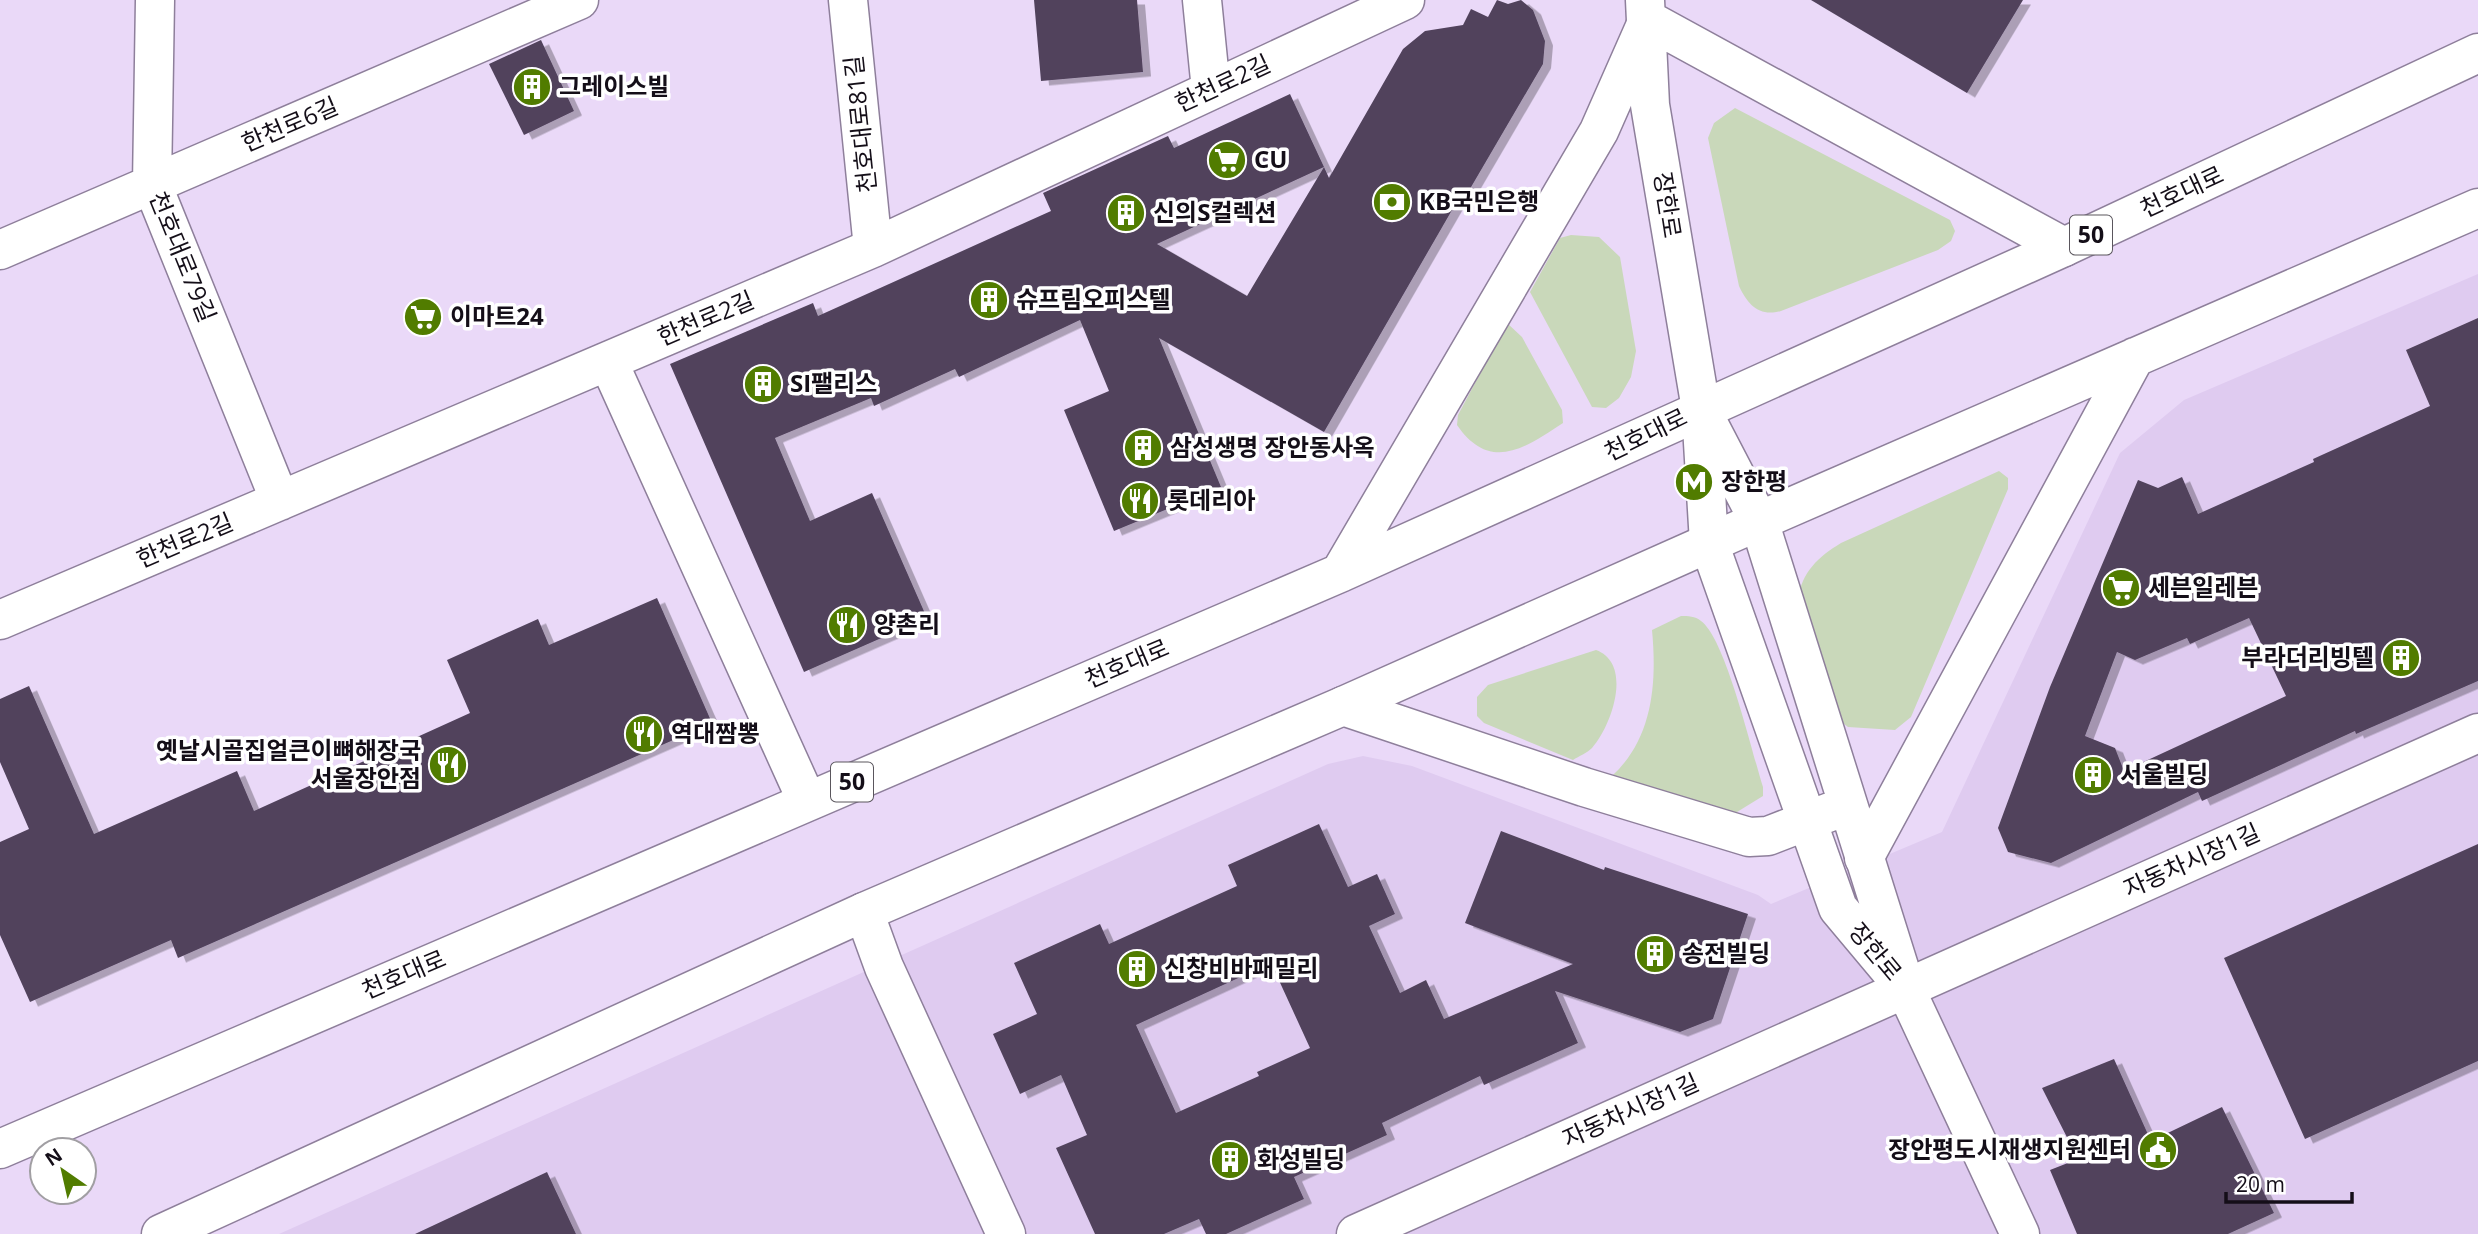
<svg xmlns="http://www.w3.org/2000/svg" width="2478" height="1234" font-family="'Open Sans','Noto Sans KR',sans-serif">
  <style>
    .built { fill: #dfcbf0 }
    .green { fill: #c9d8ba }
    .building { fill: #51435c; fill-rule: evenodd; filter: url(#shadow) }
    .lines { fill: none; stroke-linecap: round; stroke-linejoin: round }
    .minor-casing { stroke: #8e7f9b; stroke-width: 41 }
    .tertiary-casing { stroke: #8e7f9b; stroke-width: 41 }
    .secondary-casing { stroke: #8e7f9b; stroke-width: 41 }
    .primary-casing { stroke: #8e7f9b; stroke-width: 41 }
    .minor { stroke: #fff; stroke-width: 38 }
    .tertiary { stroke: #fff; stroke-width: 38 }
    .secondary { stroke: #fff; stroke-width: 38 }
    .primary { stroke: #fff; stroke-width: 38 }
    .labels { text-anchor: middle; stroke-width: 7; stroke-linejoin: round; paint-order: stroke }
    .shield { fill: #fff; stroke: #5a565d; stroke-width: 2 }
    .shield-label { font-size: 23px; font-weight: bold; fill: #140e18 }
    .street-label { font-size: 24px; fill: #140e18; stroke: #fff }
    .poi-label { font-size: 24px; font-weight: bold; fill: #140e18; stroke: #fff; text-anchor: start }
  </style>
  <defs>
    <filter id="shadow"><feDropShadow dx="8" dy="4.5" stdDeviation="0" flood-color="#0004"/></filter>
  </defs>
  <rect width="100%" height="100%" fill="#ead9f8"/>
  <path class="built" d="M 2478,274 L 2478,1234 L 279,1234 L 1328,764 L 1363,756 L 1412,766 L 1758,895 L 1771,904 L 1942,832 L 2120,453 L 2184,400 Z"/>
  <path class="green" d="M 1735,108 L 1950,220 L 1955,231 L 1951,241 L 1938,250 L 1781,311 C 1759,317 1748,305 1739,286 L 1708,138 L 1714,123 Z
    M 1571,235 L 1599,237 L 1620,257 L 1636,351 L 1631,377 L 1619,398 L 1606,408 L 1592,407 L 1530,292 L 1560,238 Z
    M 1507,323 L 1522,337 L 1562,410 L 1563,423 C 1525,448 1490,473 1457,425 L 1458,415 Z
    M 1999,471 L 2008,478 L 2008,489 L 1911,717 L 1895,730 L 1848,727 L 1834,716 L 1798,599 C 1802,572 1818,557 1841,543 Z
    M 1681,616 C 1688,616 1695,616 1701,621 C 1726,639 1752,753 1763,787 L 1763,796 L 1737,812 L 1719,814 L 1612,776 C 1653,738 1657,683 1652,630 Z
    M 1596,650 C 1634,664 1611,727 1592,748 C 1587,753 1579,756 1573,760 L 1484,723 L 1477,716 L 1477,697 L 1488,685 Z"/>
  <path class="building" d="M 1034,0 L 1137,0 L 1143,72 L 1041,81 Z
    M 1497,0 L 1508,4 L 1521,0 L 1533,10 L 1545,41 L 1543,64 L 1467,194 L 1463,191 L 1324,432 L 1159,338 L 1221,487 L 1114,531 L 1064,410 L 1109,391 L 1080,320 L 959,377 L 955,369 L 874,406 L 871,398 L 775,438 L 810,521 L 872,493 L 927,618 L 804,672 L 670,364 L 813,303 L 818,316 L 1051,211 L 1043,193 L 1168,136 L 1174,148 L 1290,94 L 1324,167 L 1157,244 L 1247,296 L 1324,167 L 1329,178 L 1403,49 L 1425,31 L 1463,25 L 1471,9 L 1488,17 Z
    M 1811,0 L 2023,0 L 1967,93 Z
    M 541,40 L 574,111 L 524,135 L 489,64 Z
    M 2478,318 L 2478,681 L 2356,734 L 2355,731 L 2202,801 L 2198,792 L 2051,863 L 2008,852 L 1998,828 L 2050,687 L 2138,480 L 2158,488 L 2182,477 L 2198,514 L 2314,462 L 2313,459 L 2430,406 L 2406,350 ZM 2249,618 L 2286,696 L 2124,771 L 2115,748 L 2085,736 L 2117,652 L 2135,660 L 2187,638 L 2190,644 Z
    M 657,598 L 712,723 L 178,958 L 171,940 L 30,1002 L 0,935 L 0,842 L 29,829 L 0,762 L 0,699 L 29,686 L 94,834 L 237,771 L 254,811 L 470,713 L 447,660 L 538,619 L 549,645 Z
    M 1319,824 L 1348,887 L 1377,874 L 1395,914 L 1369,926 L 1400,993 L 1426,980 L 1444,1019 L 1573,964 L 1465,923 L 1501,831 L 1604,870 L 1605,867 L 1748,914 L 1713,1019 L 1680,1032 L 1555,991 L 1578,1043 L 1484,1085 L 1480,1076 L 1382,1123 L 1387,1135 L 1294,1177 L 1304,1199 L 1226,1234 L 1206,1234 L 1199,1219 L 1164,1234 L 1095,1234 L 1056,1148 L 1087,1135 L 1061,1075 L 1020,1094 L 993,1034 L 1037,1014 L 1014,963 L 1100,924 L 1109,944 L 1237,886 L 1228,865 ZM 1271,963 L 1310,1048 L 1257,1072 L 1259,1076 L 1176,1113 L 1136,1025 Z
    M 2478,844 L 2478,1061 L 2305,1139 L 2224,958 Z
    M 2114,1059 L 2151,1141 L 2222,1107 L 2274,1213 L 2228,1234 L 2077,1234 L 2050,1170 L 2078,1159 L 2042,1088 Z
    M 547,1172 L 576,1234 L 415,1234 Z"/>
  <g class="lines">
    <g class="minor-casing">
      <path id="minor" d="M 155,0 L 152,184 L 280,501
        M 848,0 L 873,248
        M 1202,0 L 1211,90
        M 0,250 L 579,0
        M 608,361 L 807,801
        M 0,620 L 873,248 L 1405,0
        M 864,912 L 884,967 L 1006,1234
        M 1905,988 L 2020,1234
        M 1356,1234 L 2478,733"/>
    </g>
    <g class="tertiary-casing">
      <path id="tertiary" d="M 1645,0 L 1650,105 L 1701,409 L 1709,543 L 1838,908 L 1905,988
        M 1648,20 L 2064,247
        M 1708,423 L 1759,521 L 1901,973
        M 1343,706 L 1584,787 L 1749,837 L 1768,836 L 1830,812"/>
    </g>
    <g class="secondary-casing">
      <path id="secondary" d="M 1709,543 L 1759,521"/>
    </g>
    <g class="primary-casing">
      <path id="primary" d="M 1759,521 L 2478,208
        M 1340,573 L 1599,131 L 1648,20
        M 1864,858 L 2135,357
        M 0,1149 L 1340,573 L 2064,247 L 2478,53
        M 161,1234 L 864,912 L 1343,706 L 1709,543"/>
    </g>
    <use href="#minor" class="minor"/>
    <use href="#tertiary" class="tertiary"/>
    <use href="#secondary" class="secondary"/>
    <use href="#primary" class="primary"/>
  </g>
  <defs>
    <g id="building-disc" transform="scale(2.0125)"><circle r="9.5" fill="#517c00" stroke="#fff"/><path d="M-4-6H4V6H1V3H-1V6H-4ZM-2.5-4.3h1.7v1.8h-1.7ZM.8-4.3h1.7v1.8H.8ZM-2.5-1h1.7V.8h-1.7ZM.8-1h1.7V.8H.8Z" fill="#fff"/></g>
    <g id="supermarket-disc" transform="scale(2.0125)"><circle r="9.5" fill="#517c00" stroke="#fff"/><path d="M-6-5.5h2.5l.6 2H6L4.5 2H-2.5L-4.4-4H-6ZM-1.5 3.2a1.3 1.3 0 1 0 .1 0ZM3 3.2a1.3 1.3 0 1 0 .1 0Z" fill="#fff"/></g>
    <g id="bank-disc" transform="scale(2.0125)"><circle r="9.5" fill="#517c00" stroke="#fff"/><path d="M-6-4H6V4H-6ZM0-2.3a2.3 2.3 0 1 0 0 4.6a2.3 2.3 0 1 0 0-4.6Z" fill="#fff"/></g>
    <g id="metro-disc" transform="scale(2.0125)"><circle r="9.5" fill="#517c00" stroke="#fff"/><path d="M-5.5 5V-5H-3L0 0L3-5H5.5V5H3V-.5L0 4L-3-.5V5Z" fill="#fff"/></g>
    <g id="restaurant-disc" transform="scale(2.0125)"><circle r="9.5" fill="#517c00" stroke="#fff"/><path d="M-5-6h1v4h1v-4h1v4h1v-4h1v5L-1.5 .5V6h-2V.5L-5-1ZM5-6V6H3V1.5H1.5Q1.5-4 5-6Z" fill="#fff"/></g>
    <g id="civic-disc" transform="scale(2.0125)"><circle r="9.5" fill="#517c00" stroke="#fff"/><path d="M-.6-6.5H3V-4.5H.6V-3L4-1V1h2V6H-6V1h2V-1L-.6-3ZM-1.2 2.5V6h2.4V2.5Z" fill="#fff"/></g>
  </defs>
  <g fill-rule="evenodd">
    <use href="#building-disc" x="532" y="87"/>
    <use href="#supermarket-disc" x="1227" y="160"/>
    <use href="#bank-disc" x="1392" y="202"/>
    <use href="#building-disc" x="1126" y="213"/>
    <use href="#building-disc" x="989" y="300"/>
    <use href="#supermarket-disc" x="423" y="317"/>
    <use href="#building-disc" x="763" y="384"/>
    <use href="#building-disc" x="1143" y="448"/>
    <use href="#metro-disc" x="1694" y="482"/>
    <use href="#restaurant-disc" x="1140" y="501"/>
    <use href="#supermarket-disc" x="2121" y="588"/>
    <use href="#restaurant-disc" x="847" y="625"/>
    <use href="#building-disc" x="2401" y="658"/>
    <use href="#restaurant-disc" x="644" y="734"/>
    <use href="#restaurant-disc" x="448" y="765"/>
    <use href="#building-disc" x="2093" y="775"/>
    <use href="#building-disc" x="1655" y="954"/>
    <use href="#building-disc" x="1137" y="969"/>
    <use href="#civic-disc" x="2158" y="1150"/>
    <use href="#building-disc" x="1230" y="1160"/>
  </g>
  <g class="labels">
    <g class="shield">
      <rect x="2070" y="215.5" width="42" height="39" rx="5"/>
      <rect x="831" y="762.5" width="42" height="39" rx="5"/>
    </g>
    <g class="shield-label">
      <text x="2091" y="243">50</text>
      <text x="852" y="790">50</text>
    </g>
    <g class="street-label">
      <text transform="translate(1223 84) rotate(-25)" y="8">한천로2길</text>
      <text transform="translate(861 124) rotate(-96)" y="8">천호대로81길</text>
      <text transform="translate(290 125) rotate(-23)" y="8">한천로6길</text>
      <text transform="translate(2182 192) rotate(-25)" y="8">천호대로</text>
      <text transform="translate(1667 205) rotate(81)" y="8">장한로</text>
      <text transform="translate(182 257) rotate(68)" y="8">천호대로79길</text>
      <text transform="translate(706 319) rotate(-23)" y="8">한천로2길</text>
      <text transform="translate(1646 435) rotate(-26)" y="8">천호대로</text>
      <text transform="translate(185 541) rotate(-23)" y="8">한천로2길</text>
      <text transform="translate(1127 664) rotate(-23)" y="8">천호대로</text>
      <text transform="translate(2192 861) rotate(-24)" y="8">자동차시장1길</text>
      <text transform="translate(1875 952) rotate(50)" y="8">장한로</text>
      <text transform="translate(404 975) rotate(-23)" y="8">천호대로</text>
      <text transform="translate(1631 1111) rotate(-24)" y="8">자동차시장1길</text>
    </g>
    <g class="poi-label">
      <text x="559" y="95">그레이스빌</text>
      <text x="1254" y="168">CU</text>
      <text x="1419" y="210">KB국민은행</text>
      <text x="1153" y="221">신의S컬렉션</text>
      <text x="1016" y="308">슈프림오피스텔</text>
      <text x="450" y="325">이마트24</text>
      <text x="790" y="392">SI팰리스</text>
      <text x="1170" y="456">삼성생명 장안동사옥</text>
      <text x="1721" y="490">장한평</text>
      <text x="1167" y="509">롯데리아</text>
      <text x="2148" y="596">세븐일레븐</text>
      <text x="874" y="633">양촌리</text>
      <text x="2374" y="666" text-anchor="end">부라더리빙텔</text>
      <text x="671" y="742">역대짬뽕</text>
      <text x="421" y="759" text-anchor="end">옛날시골집얼큰이뼈해장국<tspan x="421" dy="28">서울장안점</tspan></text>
      <text x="2120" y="783">서울빌딩</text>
      <text x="1682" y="962">송전빌딩</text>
      <text x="1164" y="977">신창비바패밀리</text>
      <text x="2131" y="1158" text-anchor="end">장안평도시재생지원센터</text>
      <text x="1257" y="1168">화성빌딩</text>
    </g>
  </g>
  <g transform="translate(63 1171) rotate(326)"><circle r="33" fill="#ffffff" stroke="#a19fa3" stroke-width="2"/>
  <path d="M0-5L12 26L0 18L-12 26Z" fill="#517c00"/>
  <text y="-10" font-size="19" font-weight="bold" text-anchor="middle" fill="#140e18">N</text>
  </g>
  <path d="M2226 1192v10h126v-10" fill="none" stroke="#140e18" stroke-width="3.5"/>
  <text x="2236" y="1192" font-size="21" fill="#140e18" stroke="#ffffff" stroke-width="5" paint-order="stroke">20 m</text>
</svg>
